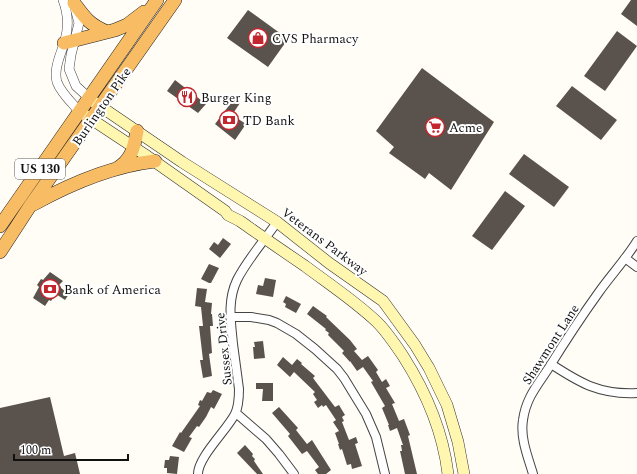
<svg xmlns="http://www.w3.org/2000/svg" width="637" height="474" font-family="Spectral,serif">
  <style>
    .building { fill: #5a524d }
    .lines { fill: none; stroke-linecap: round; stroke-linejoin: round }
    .minor-casing { stroke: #444; stroke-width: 10 }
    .tertiary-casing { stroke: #444; stroke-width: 10 }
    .secondary-casing { stroke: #333; stroke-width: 12 }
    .trunk-casing { stroke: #222; stroke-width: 14 }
    .minor { stroke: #fff; stroke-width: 8 }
    .tertiary { stroke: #fff; stroke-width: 9 }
    .secondary { stroke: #fff6b0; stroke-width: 11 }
    .trunk { stroke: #f7bc64; stroke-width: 13 }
    .labels { text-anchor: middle; stroke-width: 4; stroke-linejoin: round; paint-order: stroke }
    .shield { fill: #fff; stroke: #585858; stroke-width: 1 }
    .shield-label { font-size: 12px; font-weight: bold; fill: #111 }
    .poi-label { font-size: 13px; fill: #111; stroke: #fff; text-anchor: start }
    .street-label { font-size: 13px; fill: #111; stroke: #fff }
  </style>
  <rect width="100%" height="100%" fill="#fffdf5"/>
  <path class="building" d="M 631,0 L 637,0 L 637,26 L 621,14 Z
    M 248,10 L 288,39 L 268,67 L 227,38 Z
    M 617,31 L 637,46 L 605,91 L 584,76 Z
    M 422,68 L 494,122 L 451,190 L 429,173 L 425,179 L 389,153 L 394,147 L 376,131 Z
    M 175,80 L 206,104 L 198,113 L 167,91 Z
    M 572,86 L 617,120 L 601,140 L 556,106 Z
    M 234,99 L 240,103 L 232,115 L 246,124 L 235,140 L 215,124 Z
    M 524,154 L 569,187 L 554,207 L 509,174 Z
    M 505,191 L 525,206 L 492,250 L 472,236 Z
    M 223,238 L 231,244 L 220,258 L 209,249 L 214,242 L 218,245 Z
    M 209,264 L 219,268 L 211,283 L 209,283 L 201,279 Z
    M 50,272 L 63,281 L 59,285 L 61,287 L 61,288 L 69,294 L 65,300 L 56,294 L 51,301 L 49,300 L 45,306 L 33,298 L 39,287 L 37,285 L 41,279 L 43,280 Z
    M 265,278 L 276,280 L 273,297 L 256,294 L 258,285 L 263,286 Z
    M 197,288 L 207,289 L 205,302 L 212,303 L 211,314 L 212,314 L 213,326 L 210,326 L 212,353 L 209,354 L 212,376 L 203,378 L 200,360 L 203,360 L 199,326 L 203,326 L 201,307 L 195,306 Z
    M 286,296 L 301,304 L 296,313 L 285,307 L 286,304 L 283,302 Z
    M 313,306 L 327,316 L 326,317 L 350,340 L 357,349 L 354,351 L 362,360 L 368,356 L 378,370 L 376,372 L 382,382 L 386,379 L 390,386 L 386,388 L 395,403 L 392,404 L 399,421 L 404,419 L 410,435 L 408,436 L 417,474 L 405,474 L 400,451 L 402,451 L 401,445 L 403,445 L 397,428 L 390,431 L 388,425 L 389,425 L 382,408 L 385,406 L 371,382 L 373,381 L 363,367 L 357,371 L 350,361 L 350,362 L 342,353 L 344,351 L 328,335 L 329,333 L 325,330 L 326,329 L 307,314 Z
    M 263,341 L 265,358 L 254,359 L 253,347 L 255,347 L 254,342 Z
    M 283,357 L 292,365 L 297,359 L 302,363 L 301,364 L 315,376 L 313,378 L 316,382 L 335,407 L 339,405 L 345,415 L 342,417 L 344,421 L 342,422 L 349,440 L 356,437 L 358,443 L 355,444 L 362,466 L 352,469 L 351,464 L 347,465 L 342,449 L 340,450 L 338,444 L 339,444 L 335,433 L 339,431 L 333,422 L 336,420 L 326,405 L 323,407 L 322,405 L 318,408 L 314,402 L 317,400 L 313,394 L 315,392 L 294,372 L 290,377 L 277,365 Z
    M 256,383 L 273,383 L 273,401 L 262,401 L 263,389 L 256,389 Z
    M 213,390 L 222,394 L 214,409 L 211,407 L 206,417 L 199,427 L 197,426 L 189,437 L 192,438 L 184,452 L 172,446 L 180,432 L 181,433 L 200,406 L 198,405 L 200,400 L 202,401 L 207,392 L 211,393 Z
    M 50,397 L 64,456 L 75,453 L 80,474 L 0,474 L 0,408 Z
    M 279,407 L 298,428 L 296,430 L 307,444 L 312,440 L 331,470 L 326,474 L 318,474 L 315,470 L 319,467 L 307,451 L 302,454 L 288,436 L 290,434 L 272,413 Z
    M 245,445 L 253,454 L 252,456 L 255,459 L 254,461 L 263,474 L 257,474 L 237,453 Z
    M 170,456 L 179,457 L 177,474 L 167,473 L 167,468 L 164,468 L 165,460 L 169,460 Z"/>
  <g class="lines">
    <g class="minor-casing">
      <path id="minor" d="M 625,258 L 637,267
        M 230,317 L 251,317 L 269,320 L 277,323 L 296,334 L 315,349 L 337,369 L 344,378 L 366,414 L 376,437 L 385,474
        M 551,364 C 580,383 600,395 637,393
        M 236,413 L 266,439 L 279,454 L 294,474
        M 198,474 C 198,457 227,430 235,414 C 239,406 239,397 239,389 C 237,374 235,359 233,344 C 231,322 227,301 237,280 C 247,260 264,241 277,222
        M 533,474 C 528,457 520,438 523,420 C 526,398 537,386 548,369 C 564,343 581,317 599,292 C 611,275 626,259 637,241"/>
    </g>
    <g class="tertiary-casing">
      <path id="tertiary" d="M 63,0 C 68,13 69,26 65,40 C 62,52 53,68 57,82 C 61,93 72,103 79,111
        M 75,8 L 79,23 L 71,55 L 69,69 L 76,86 L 89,98"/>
    </g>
    <g class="secondary-casing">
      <path id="secondary" d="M 94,102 L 182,162 L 277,222 L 329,263 L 383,301 L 415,345 L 429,368 L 447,405 L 458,442 L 464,474
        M 85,115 L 144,154 L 225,211 L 228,215 L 240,221 C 261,236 283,251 305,266 C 329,284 355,301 377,322 C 387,332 395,344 403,356 C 426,392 443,432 448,474"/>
    </g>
    <g class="trunk-casing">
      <path id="trunk" d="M 74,3 C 86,19 89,24 107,32
        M 64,43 L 115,30 L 127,25 L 144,12
        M 116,169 C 132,160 134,147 137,131
        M 34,204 C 70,184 113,166 155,161
        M 0,226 L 157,0
        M 0,252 L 30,206 L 175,0"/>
    </g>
    <use href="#minor" class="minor"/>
    <use href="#tertiary" class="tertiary"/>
    <use href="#secondary" class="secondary"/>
    <use href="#trunk" class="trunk"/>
  </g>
  <defs>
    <g id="shop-ring" transform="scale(1)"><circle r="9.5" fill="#fff" stroke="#c4262e" stroke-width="1.5"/><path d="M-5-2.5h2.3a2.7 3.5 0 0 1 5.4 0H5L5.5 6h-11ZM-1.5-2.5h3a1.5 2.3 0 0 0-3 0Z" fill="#c4262e"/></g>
    <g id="restaurant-ring" transform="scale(1)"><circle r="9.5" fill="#fff" stroke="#c4262e" stroke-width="1.5"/><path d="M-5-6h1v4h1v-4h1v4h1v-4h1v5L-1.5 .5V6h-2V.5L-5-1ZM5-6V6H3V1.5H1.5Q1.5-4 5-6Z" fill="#c4262e"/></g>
    <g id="bank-ring" transform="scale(1)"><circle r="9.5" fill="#fff" stroke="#c4262e" stroke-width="1.5"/><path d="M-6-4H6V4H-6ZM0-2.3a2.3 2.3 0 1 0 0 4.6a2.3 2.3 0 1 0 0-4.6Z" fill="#c4262e"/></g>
    <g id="supermarket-ring" transform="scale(1)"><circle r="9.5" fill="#fff" stroke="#c4262e" stroke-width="1.5"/><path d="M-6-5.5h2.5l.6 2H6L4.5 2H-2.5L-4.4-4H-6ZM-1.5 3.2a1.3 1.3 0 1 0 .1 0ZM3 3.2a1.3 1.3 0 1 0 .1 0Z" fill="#c4262e"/></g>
  </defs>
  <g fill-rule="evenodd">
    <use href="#shop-ring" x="258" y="38"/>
    <use href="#restaurant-ring" x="187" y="97"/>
    <use href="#bank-ring" x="229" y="120"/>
    <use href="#supermarket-ring" x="435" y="127"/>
    <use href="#bank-ring" x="50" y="289"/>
  </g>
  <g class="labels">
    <rect class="shield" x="15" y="159" width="50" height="20" rx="3"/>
    <g class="shield-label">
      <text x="40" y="173">US 130</text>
    </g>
    <g class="poi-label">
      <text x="272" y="43">CVS Pharmacy</text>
      <text x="201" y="102">Burger King</text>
      <text x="243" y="125">TD Bank</text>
      <text x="449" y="132">Acme</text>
      <text x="64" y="294">Bank of America</text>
    </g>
    <g class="street-label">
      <text transform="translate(101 106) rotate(-55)" y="5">Burlington Pike</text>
      <text transform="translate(325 241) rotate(37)" y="5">Veterans Parkway</text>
      <text transform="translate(550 344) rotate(-57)" y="5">Shawmont Lane</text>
      <text transform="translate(223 349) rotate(-96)" y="5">Sussex Drive</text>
    </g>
  </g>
  <path d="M14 454v6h114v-6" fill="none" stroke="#111111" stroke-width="2"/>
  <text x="20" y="454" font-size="12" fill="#111111" stroke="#ffffff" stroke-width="3" paint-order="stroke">100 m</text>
</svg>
